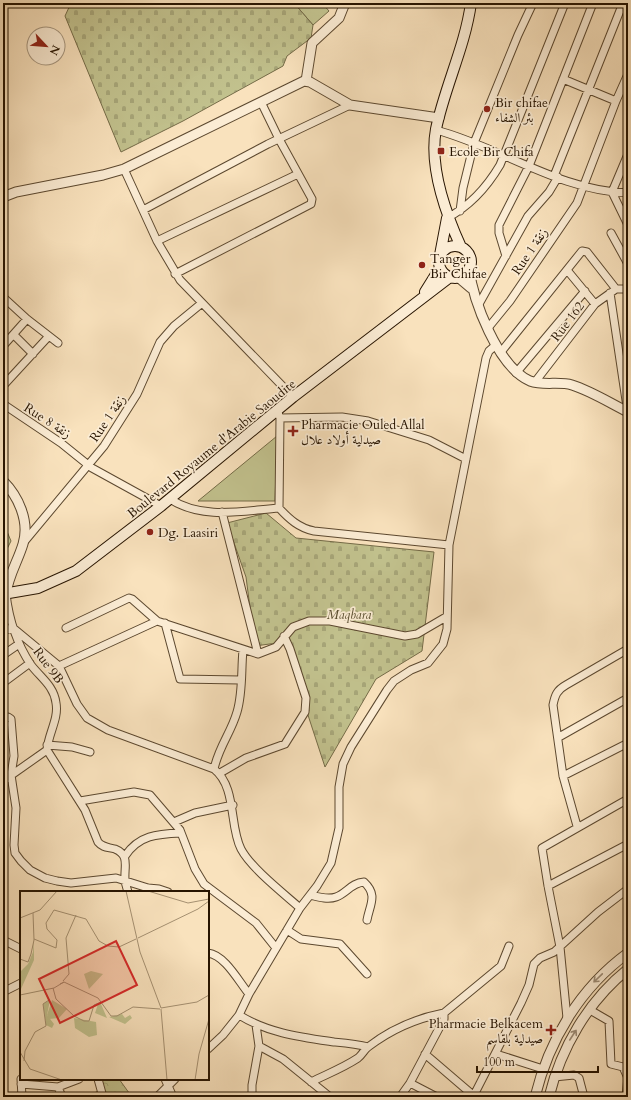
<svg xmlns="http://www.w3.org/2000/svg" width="631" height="1100" font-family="Cardo,Amiri,serif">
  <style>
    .grass { fill: #c2c28e; stroke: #746b47 }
    .forest { fill: url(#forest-crowns); stroke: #746b47 }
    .cemetery { fill: url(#cemetery-stones); stroke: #746b47 }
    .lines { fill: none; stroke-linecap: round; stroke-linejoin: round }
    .minor-casing { stroke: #5c482f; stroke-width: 9 }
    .tertiary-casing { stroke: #5c482f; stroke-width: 11 }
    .secondary-casing { stroke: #271400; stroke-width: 12 }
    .minor { stroke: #fbecd4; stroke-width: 7 }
    .tertiary { stroke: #fbecd4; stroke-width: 9 }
    .secondary { stroke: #fbecd4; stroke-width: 10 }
    .oneway { stroke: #9c8b75 }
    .poi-dot { fill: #8f2418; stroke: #fbecd4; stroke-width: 1.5 }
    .labels { text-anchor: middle; stroke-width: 3.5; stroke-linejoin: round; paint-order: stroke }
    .poi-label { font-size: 13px; fill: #271400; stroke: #fbecd4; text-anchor: start }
    .street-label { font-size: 13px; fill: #271400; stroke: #fbecd4 }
    .park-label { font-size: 13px; font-style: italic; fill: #5d5132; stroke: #fbecd4 }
    .inset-road { fill: none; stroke: #a59071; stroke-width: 1 }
    .view { fill: #d62828; fill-opacity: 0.15; stroke: #d62828; stroke-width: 2 }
    .inset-edge { fill: none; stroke: #271400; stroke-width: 2 }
  </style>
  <defs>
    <pattern id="forest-crowns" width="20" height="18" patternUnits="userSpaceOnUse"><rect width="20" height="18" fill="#c2c28e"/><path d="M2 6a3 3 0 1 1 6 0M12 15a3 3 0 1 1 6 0" fill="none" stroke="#a7a679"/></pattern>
    <pattern id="cemetery-stones" width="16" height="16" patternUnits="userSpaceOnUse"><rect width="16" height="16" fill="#c2c28e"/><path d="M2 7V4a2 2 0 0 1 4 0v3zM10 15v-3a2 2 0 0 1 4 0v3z" fill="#a7a679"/></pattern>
  </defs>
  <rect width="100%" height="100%" fill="#f9e2bd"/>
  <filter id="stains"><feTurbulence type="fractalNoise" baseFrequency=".005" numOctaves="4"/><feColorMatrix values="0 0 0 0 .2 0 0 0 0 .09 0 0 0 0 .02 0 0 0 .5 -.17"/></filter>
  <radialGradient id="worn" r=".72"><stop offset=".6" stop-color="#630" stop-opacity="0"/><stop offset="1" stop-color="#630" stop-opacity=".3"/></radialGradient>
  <path class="grass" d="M 294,3 L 322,3 L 329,11 L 313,25 Z
    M 277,436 L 275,501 L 198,501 Z"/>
  <path class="forest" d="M 3,522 L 11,541 L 3,557 Z
    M 96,1079 L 119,1079 L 132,1097 L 87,1097 L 98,1091 Z"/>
  <path class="cemetery" d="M 71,3 L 294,3 L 313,25 L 311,38 L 287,56 L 283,66 L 183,121 L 121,152 L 65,16 Z
    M 266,513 L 296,538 L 434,552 L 422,651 L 376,679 L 325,767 L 284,642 L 255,646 L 246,577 L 227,523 Z"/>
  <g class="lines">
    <g class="minor-casing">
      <path id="minor" d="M 563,79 L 616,101
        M 436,130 C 500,147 560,191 628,193
        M 628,154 L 612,192 L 628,225
        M 124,169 L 157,241 L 180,280 L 293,397
        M 554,176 L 623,3
        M 143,210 L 268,144 L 350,105
        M 460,211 L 463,188 L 474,143 L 518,35 L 533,3
        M 447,218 C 470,206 487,187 500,165 L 565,3
        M 611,233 L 628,264
        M 157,241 L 298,174
        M 506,256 L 499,233 L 499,225 L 529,166 L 593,3
        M 567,270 L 595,304
        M 175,274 L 311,204 L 312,199 L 279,139 L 261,102
        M 610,293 L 627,407
        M 3,297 L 27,319 L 58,343
        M 479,304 L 528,216 L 549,192 L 558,177
        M 488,328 L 510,301 L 577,203 L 616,101 L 628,74
        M 14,335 L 33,354
        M 3,346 L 27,319
        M 501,352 L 582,251 L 587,252 L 616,289
        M 516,373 L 585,291
        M 535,382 L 595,304 L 616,289 L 628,289
        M 3,386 L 49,336
        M 3,404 L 61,443 L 92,468 L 161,506
        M 277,410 L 280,418 L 279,508 C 289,519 299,528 314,531 L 449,545
        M 280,418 L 342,417 L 368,421 L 429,440 L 466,459
        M 170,499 C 202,520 242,511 279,508
        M 222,512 L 258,654
        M 24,542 L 104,446 L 137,394 L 160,342 L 174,326 L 202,303
        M 6,594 C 9,620 17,644 31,665 C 41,678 54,686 56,703 C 59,719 48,734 47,750 L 85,810 L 98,842 C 103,848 108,847 115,849 C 130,855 124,867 125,879 C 125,884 127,888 128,892
        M 165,623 L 180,679 L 240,680
        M 66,628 L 129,598 L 132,599 L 157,621
        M 3,630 L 13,628 L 59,666 L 77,704 L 87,718 L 108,730 L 214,769 C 237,787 229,826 241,849 C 251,868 283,893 300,908
        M 3,655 L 19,644
        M 59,666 L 157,621 L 258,654 L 276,647 L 293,627 L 309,621 L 330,621 L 405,636 L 417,634 L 446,617
        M 3,683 L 30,663
        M 3,719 L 8,717 L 11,719 L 14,756 L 11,775 L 16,808 L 14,845 L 15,853 L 21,861 L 30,870 L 45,878 L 57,881 L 71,883 L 116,878 L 148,888 L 159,889 L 168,892
        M 559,737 L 628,698
        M 47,745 L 72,747 L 90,752
        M 214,769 C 219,746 231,733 237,712 C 243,692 241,670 243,650
        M 220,773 L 246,758 L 285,744 L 305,712 L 306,698 L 290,649 L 284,636
        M 563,776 L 628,743
        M 3,781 L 47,750
        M 80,801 L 134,792 L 150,795 L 180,830 L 195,869 L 204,884 L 256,923 L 276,948
        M 174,822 L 195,813 L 233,805
        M 577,826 L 563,776 L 553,705 C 555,695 557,690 566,685 L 628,649
        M 125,856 C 139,835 157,834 181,833
        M 548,886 L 628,844
        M 310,895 C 318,897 328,900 336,897 C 347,893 351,883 364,882 C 378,895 370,904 367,920
        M 287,930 L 301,939 L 340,944 L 367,974
        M 3,940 L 21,949
        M 208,953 C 225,955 239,982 249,994
        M 3,992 L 21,983
        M 590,1010 L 609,1021 L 611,1064 L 623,1067 L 628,1078
        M 239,1015 C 268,1033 300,1037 334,1042 C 345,1043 357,1044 368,1047
        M 567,1018 L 560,947 L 548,886 L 542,848 L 628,799
        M 259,1046 L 283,1059 L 330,1097
        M 208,1049 L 223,1035 L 239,1015 L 249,994 L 300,908 L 317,886 L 331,863 L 339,828 L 339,787 L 343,764 L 351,747 L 387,690 L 394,681 L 411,670 L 428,663 L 443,644 L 447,629 L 449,545 L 486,358 L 489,351 L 496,345
        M 425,1054 L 474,1096
        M 496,1054 L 543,1069
        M 554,1077 L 574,1075 L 579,1078 L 584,1097
        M 21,1079 L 22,1097
        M 98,1079 L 103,1097
        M 165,1079 L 173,1097
        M 311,1082 C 327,1074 343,1068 358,1058 C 362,1055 364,1050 368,1047 C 390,1030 418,1018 444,1013
        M 410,1083 L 437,1097
        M 21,1084 L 58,1087 L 79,1079
        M 58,1087 L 62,1097
        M 157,1097 L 175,1079
        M 252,1097 L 252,1085 L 259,1046 L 256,1025
        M 400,1097 L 410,1083 L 444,1019 L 444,1013 L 501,966 L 509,946
        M 473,1097 L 521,1003 L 529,985 L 534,964 L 540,958 L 554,952 L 598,912 L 628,889
        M 626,1097 L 628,1077"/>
    </g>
    <g class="tertiary-casing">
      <path id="tertiary" d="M 306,81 L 312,43 L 339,18 L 345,3
        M 3,197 L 16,192 L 103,175 L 124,169 L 304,81 L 310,82 L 350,105 L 439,118
        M 469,268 C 473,301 498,367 530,381 C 544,386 559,381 572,385 C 591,391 610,403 628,412
        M 458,277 L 471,288
        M 3,481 C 18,496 30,521 23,544 C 18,561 8,576 6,594
        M 535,1097 C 549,1040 580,988 628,953
        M 549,1097 C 561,1048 588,1001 628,969"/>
    </g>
    <g class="secondary-casing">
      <path id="secondary" d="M439 262a16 16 0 1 1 32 0a16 16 0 1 1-32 0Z
        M 461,247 C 446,214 429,166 436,129 C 445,86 465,47 471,3
        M 440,255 L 447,218
        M 425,292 L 440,268
        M 3,594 L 38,588 L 76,571 L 161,506 L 293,397 L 450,277"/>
    </g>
    <use href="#minor" class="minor"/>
    <use href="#tertiary" class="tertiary"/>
    <use href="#secondary" class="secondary"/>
  </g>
  <defs><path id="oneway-shaft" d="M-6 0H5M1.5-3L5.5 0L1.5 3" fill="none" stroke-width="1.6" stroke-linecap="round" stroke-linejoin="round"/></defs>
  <g class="oneway">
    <use href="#oneway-shaft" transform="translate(598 978) rotate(136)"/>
    <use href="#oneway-shaft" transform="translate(573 1035) rotate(-57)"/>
  </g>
  <g class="poi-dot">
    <circle cx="487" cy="109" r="4"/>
    <rect x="437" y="147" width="8" height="8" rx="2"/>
    <circle cx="422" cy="265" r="4"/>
    <path d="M291 425h4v4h4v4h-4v4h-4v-4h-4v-4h4z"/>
    <circle cx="150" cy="532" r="4"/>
    <path d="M549 1024h4v4h4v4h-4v4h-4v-4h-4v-4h4z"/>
  </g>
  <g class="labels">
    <g class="poi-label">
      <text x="495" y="107">Bir chifae<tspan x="495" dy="15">بئر الشفاء</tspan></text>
      <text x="449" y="156">Ecole Bir Chifa</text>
      <text x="430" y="263">Tanger<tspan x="430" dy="15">Bir Chifae</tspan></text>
      <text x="301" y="429">Pharmacie Ouled Allal<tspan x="301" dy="15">صيدلية أولاد علال</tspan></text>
      <text x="158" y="537">Dg. Laasiri</text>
      <text x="543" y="1028" text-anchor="end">Pharmacie Belkacem<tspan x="543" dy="15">صيدلية بلقاسم</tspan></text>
    </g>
    <g class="street-label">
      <text transform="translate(529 251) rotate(-56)" y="5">Rue 1 زنقة</text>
      <text transform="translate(567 321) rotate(-53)" y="5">Rue 162</text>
      <text transform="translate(107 418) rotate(-56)" y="5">Rue 1 زنقة</text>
      <text transform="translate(48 420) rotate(33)" y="5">Rue 8 زنقة</text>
      <text transform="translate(211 448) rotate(-39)" y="5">Boulevard Royaume d'Arabie Saoudite</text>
      <text transform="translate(49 665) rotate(53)" y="5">Rue 9B</text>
    </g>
    <g class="park-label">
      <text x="349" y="619">Maqbara</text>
    </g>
  </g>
  <g transform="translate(20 891)">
    <rect width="189" height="189" fill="#f9e2bd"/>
    <path d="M 30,109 L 27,124 L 34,133 L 32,137 L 26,134 L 23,113 ZM 102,123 L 105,127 L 110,124 L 112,127 L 105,133 L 89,126 Z" fill="#c2c28e"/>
    <path d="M 14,49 L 14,69 L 1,98 L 0,81 L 8,73 L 13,61 ZM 78,113 L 81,113 L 87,127 L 75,122 Z" fill="#c2c28e"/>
    <path d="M 71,80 L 83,83 L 69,98 L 64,83 ZM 32,109 L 47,118 L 39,127 L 29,128 L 27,124 ZM 54,127 L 76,131 L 77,144 L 69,146 L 55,137 Z" fill="#c2c28e"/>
    <path class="inset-road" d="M 106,0 L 120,61 L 141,117M 128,0 L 168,12 L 189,8M 0,27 L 20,19 L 37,0M 118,47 L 178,18 L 189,10M 14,48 L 36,57 L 37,49 L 27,38 L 26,32 L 34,19 L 66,28 L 79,50 L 88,55 L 99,56 L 116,48M 0,68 L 8,71 L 11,63 L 14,49 L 13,22M 43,90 L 49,83 L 46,47 L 56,24M 44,91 L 78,107 L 91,125 L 97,125 L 113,116 L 140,118M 33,97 L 36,108 L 54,125 L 64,130 L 69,130 L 74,114 L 81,111M 0,104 L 34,97 L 44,91 L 40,93M 141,117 L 177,111 L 189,104M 141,118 L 147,189M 0,161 L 10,178 L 42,189M 4,170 L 5,160 L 15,141 L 26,135 L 23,113 L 29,109 L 24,99M 175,189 L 179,163 L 189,128"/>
    <path class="view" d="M 96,50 L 117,94 L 40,132 L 19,88 Z"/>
    <rect width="189" height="189" class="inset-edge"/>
  </g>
  <rect width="631" height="1100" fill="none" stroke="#f9e2bd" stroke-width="16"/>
  <rect x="4" y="4" width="623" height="1092" fill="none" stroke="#271400" stroke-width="2"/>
  <rect x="8" y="8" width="615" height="1084" fill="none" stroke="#271400"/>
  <g transform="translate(46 46) rotate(116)"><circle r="19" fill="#fbecd4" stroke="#a6967f"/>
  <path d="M0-3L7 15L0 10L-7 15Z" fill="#8f2418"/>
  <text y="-6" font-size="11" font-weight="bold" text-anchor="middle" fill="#271400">N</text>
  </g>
  <path d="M477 1066v6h121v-6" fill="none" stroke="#271400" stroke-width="2"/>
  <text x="483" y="1066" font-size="12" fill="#271400" stroke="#fbecd4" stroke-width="3" paint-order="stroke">100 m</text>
  <rect width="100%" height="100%" filter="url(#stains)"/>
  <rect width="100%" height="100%" fill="url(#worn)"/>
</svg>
